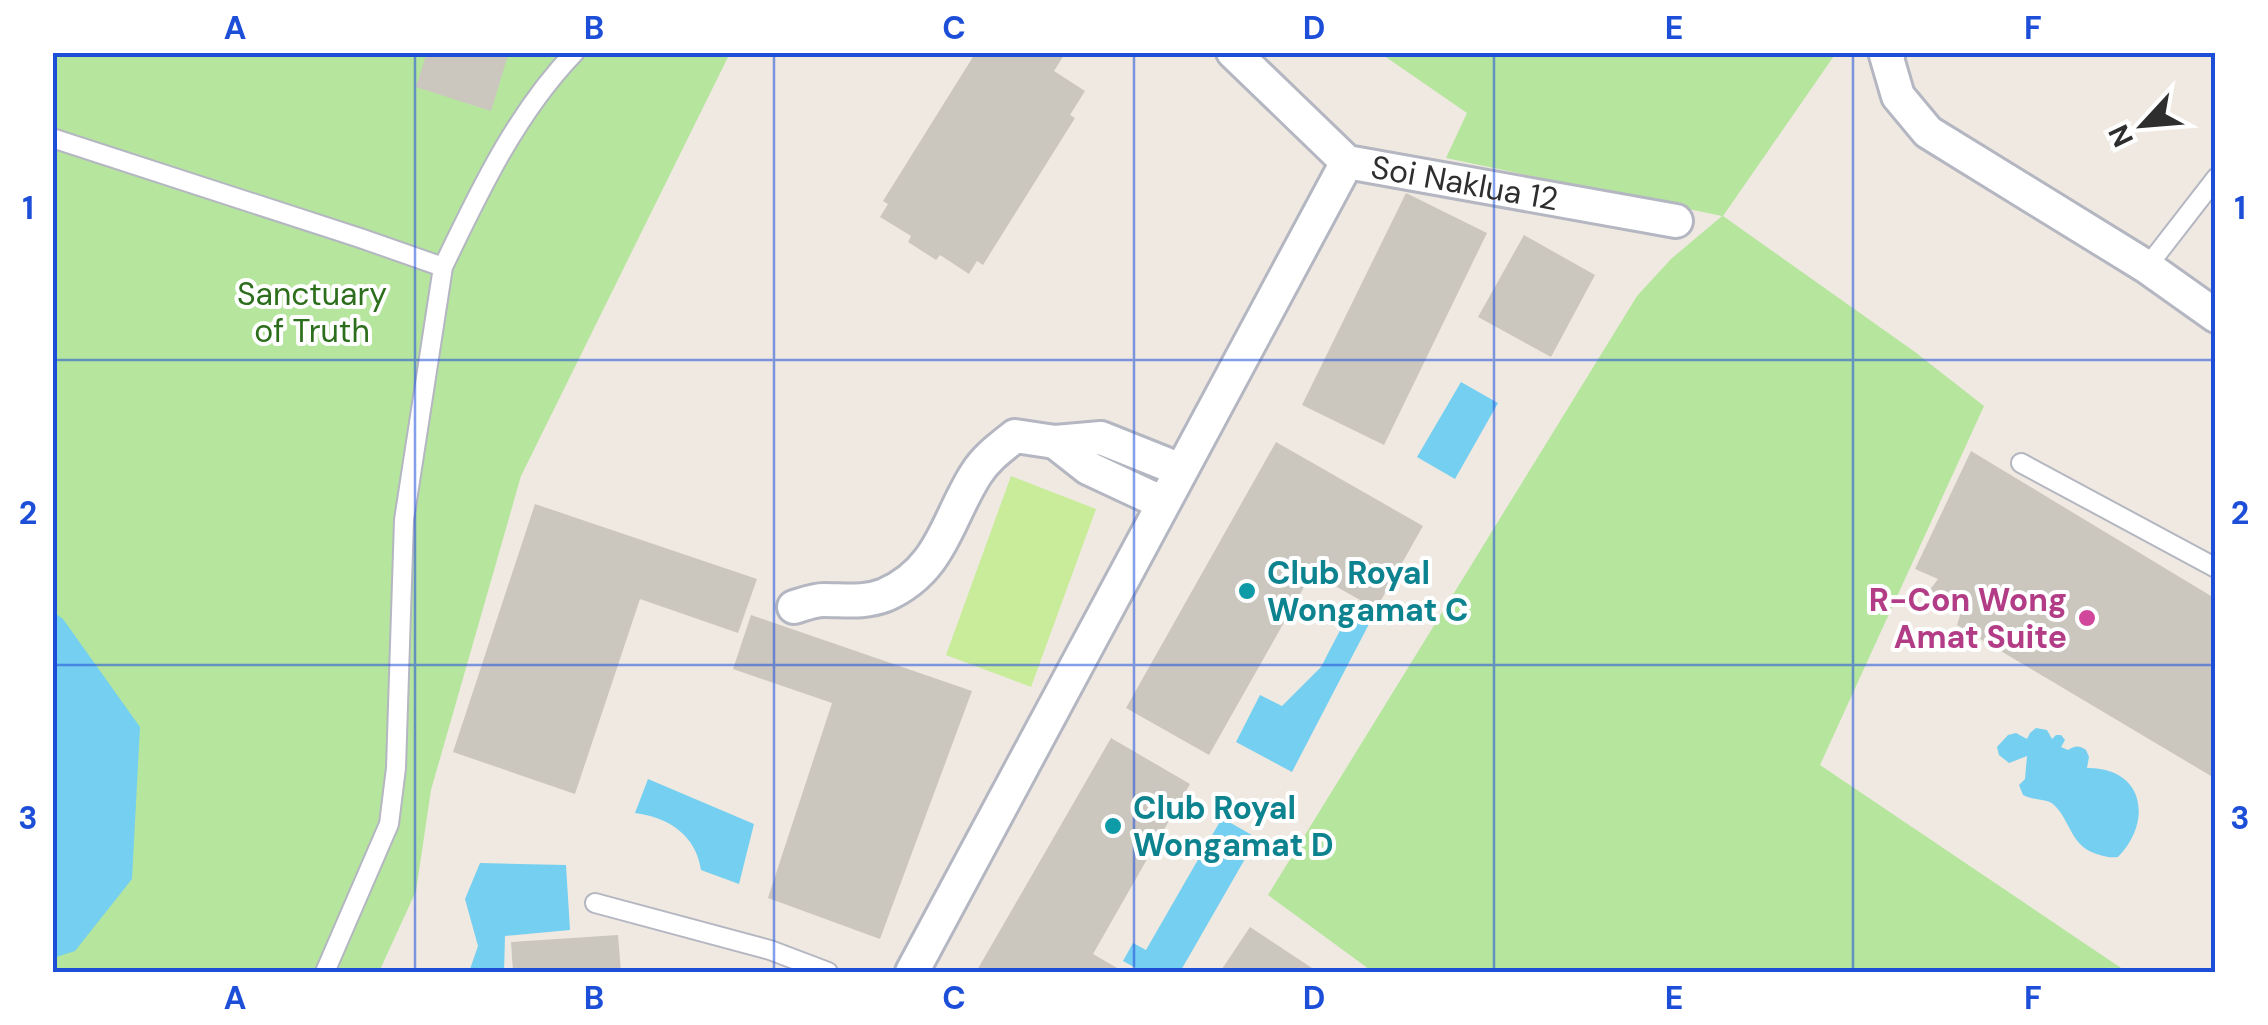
<svg xmlns="http://www.w3.org/2000/svg" width="2268" height="1025" font-family="'DM Sans',sans-serif">
  <style>
    .green { fill: #b6e59e }
    .pitch { fill: #c9ec9a }
    .water { fill: #75cff0 }
    .building { fill: #cbc7bf }
    .lines { fill: none; stroke-linecap: round; stroke-linejoin: round }
    .service-casing { stroke: #b4b7c1; stroke-width: 22 }
    .minor-casing { stroke: #b4b7c1; stroke-width: 38 }
    .service { stroke: #fff; stroke-width: 18 }
    .minor { stroke: #fff; stroke-width: 32 }
    .grid { fill: none; stroke: #1d4ed8; stroke-width: 2.5; stroke-opacity: 0.55 }
    .culture-dot { fill: #0f9aa8; stroke: #fff; stroke-width: 4 }
    .hotel-dot { fill: #d1479c; stroke: #fff; stroke-width: 4 }
    .labels { text-anchor: middle; stroke-width: 8; stroke-linejoin: round; paint-order: stroke }
    .street-label { font-size: 32px; fill: #2e2e2e; stroke: #fff }
    .park-label { font-size: 32px; fill: #2c6e1b; stroke: #fff }
    .culture-label { font-size: 32px; font-weight: bold; fill: #0d838f; stroke: #fff; text-anchor: start }
    .hotel-label { font-size: 32px; font-weight: bold; fill: #b23c85; stroke: #fff; text-anchor: end }
    .neatline { fill: none; stroke: #1d4ed8; stroke-width: 4 }
    .grid-label { font-size: 32px; text-anchor: middle; font-weight: bold; fill: #1d4ed8 }
  </style>
  <rect width="100%" height="100%" fill="#efe9e1"/>
  <path class="green" d="M 52,53 L 730,53 L 521,476 L 431,790 L 416,891 L 379,972 L 53,972 Z
    M 1380,53 L 1836,53 L 1723,216 L 1915,352 L 1984,406 L 1820,765 L 2127,972 L 1373,972 L 1268,895 L 1637,296 L 1671,259 L 1722,216 L 1446,158 L 1467,113 Z"/>
  <path class="pitch" d="M 1011,476 L 1096,509 L 1031,687 L 946,655 Z"/>
  <path class="water" d="M 1461,382 L 1498,403 L 1455,479 L 1417,457 Z
    M 52,611 L 63,619 L 140,727 L 132,879 L 75,951 L 53,958 Z
    M 1349,613 L 1369,624 L 1292,772 L 1236,742 L 1260,695 L 1282,706 L 1321,667 Z
    M 2036,728 L 2047,730 L 2052,739 L 2056,735 L 2061,735 L 2065,740 L 2061,747 L 2068,750 C 2075,746 2078,745 2086,750 L 2089,757 L 2087,768 C 2143,767 2154,820 2118,857 C 2108,858 2103,856 2094,853 C 2070,844 2070,819 2053,804 C 2045,798 2034,801 2023,795 L 2019,785 L 2025,779 L 2027,756 L 2009,763 L 1999,755 L 1997,747 L 2008,735 L 2016,733 L 2027,739 L 2030,733 Z
    M 648,779 L 754,824 L 739,884 L 701,870 C 696,835 668,817 635,813 Z
    M 1222,818 L 1257,838 L 1180,972 L 1143,972 L 1123,961 L 1133,943 L 1146,950 Z
    M 480,863 L 566,865 L 570,930 L 505,936 L 504,972 L 469,972 L 478,946 L 465,899 Z"/>
  <path class="building" d="M 427,52 L 509,52 L 491,111 L 416,87 Z
    M 976,52 L 1066,52 L 1054,71 L 1085,91 L 1070,115 L 1075,118 L 983,265 L 977,261 L 969,274 L 940,255 L 936,260 L 908,242 L 911,236 L 880,217 L 888,204 L 883,201 Z
    M 1406,193 L 1487,233 L 1384,445 L 1302,405 Z
    M 1524,235 L 1595,275 L 1551,357 L 1478,317 Z
    M 1276,442 L 1423,526 L 1376,609 L 1312,573 L 1209,755 L 1126,708 Z
    M 1971,451 L 2216,599 L 2216,779 L 1957,625 L 1961,612 L 1929,591 L 1938,579 L 1915,569 Z
    M 535,504 L 757,579 L 738,633 L 640,599 L 575,794 L 453,752 Z
    M 751,615 L 972,691 L 880,939 L 768,898 L 832,703 L 733,669 Z
    M 1111,738 L 1190,784 L 1093,954 L 1124,972 L 976,972 Z
    M 1250,927 L 1318,972 L 1220,972 Z
    M 618,935 L 621,972 L 513,972 L 511,942 Z"/>
  <g class="lines">
    <g class="service-casing">
      <path id="service" d="M 52,138 L 360,238 L 443,267 L 404,520 L 396,768 L 389,824 L 325,972
        M 443,267 C 479,192 516,113 575,52
        M 2147,267 L 2216,178
        M 2021,463 L 2216,568
        M 595,903 L 770,950 L 828,972"/>
    </g>
    <g class="minor-casing">
      <g id="minor">
        <path id="s1" d="M 1233,52 L 1347,162 L 1676,221"/>
        <path d="M 1889,52 L 1886,55 L 1898,96 L 1928,132 L 2147,267 L 2216,316"/>
        <path d="M 1055,442 L 1088,468 L 1163,503"/>
        <path d="M 794,607 C 804,604 814,600 824,600 C 845,600 865,603 885,595 C 942,570 947,519 976,474 C 986,458 1000,448 1015,436 L 1055,442 L 1101,438 L 1181,470"/>
        <path d="M 912,972 L 1347,162"/>
      </g>
    </g>
    <use href="#service" class="service"/>
    <use href="#minor" class="minor"/>
  </g>
  <path class="grid" d="M 415,52 L 415,972M 774,52 L 774,972M 1134,52 L 1134,972M 1494,52 L 1494,972M 1853,52 L 1853,972M 52,360 L 2216,360M 52,665 L 2216,665"/>
  <g class="culture-dot">
    <circle cx="1247" cy="591" r="10"/>
    <circle cx="1113" cy="826" r="10"/>
  </g>
  <circle class="hotel-dot" cx="2087" cy="618" r="10"/>
  <g class="labels">
    <g class="street-label">
      <text dy="11" stroke="none"><textPath href="#s1" startOffset="278">Soi Naklua 12</textPath></text>
    </g>
    <g class="park-label">
      <text x="312" y="305">Sanctuary<tspan x="312" dy="37">of Truth</tspan></text>
    </g>
    <g class="culture-label">
      <text x="1267" y="584">Club Royal<tspan x="1267" dy="37">Wongamat C</tspan></text>
      <text x="1133" y="819">Club Royal<tspan x="1133" dy="37">Wongamat D</tspan></text>
    </g>
    <g class="hotel-label">
      <text x="2067" y="611">R-Con Wong<tspan x="2067" dy="37">Amat Suite</tspan></text>
    </g>
  </g>
  <rect width="2268" height="1025" fill="none" stroke="#ffffff" stroke-width="110"/>
  <g transform="translate(2143 125) rotate(244)" stroke="#ffffff" stroke-width="8" paint-order="stroke">
  <path d="M0-8L18 38L0 25L-18 38Z" fill="#2e2e2e"/>
  <text y="-15" font-size="28" font-weight="bold" text-anchor="middle" fill="#2e2e2e">N</text>
  </g>
  <rect x="55" y="55" width="2158" height="915" class="neatline"/>
  <g class="grid-label">
    <text x="235" y="39">A</text>
    <text x="594" y="39">B</text>
    <text x="954" y="39">C</text>
    <text x="1314" y="39">D</text>
    <text x="1674" y="39">E</text>
    <text x="2033" y="39">F</text>
    <text x="28" y="219">1</text>
    <text x="2240" y="219">1</text>
    <text x="28" y="524">2</text>
    <text x="2240" y="524">2</text>
    <text x="28" y="829">3</text>
    <text x="2240" y="829">3</text>
    <text x="235" y="1009">A</text>
    <text x="594" y="1009">B</text>
    <text x="954" y="1009">C</text>
    <text x="1314" y="1009">D</text>
    <text x="1674" y="1009">E</text>
    <text x="2033" y="1009">F</text>
  </g>
</svg>
